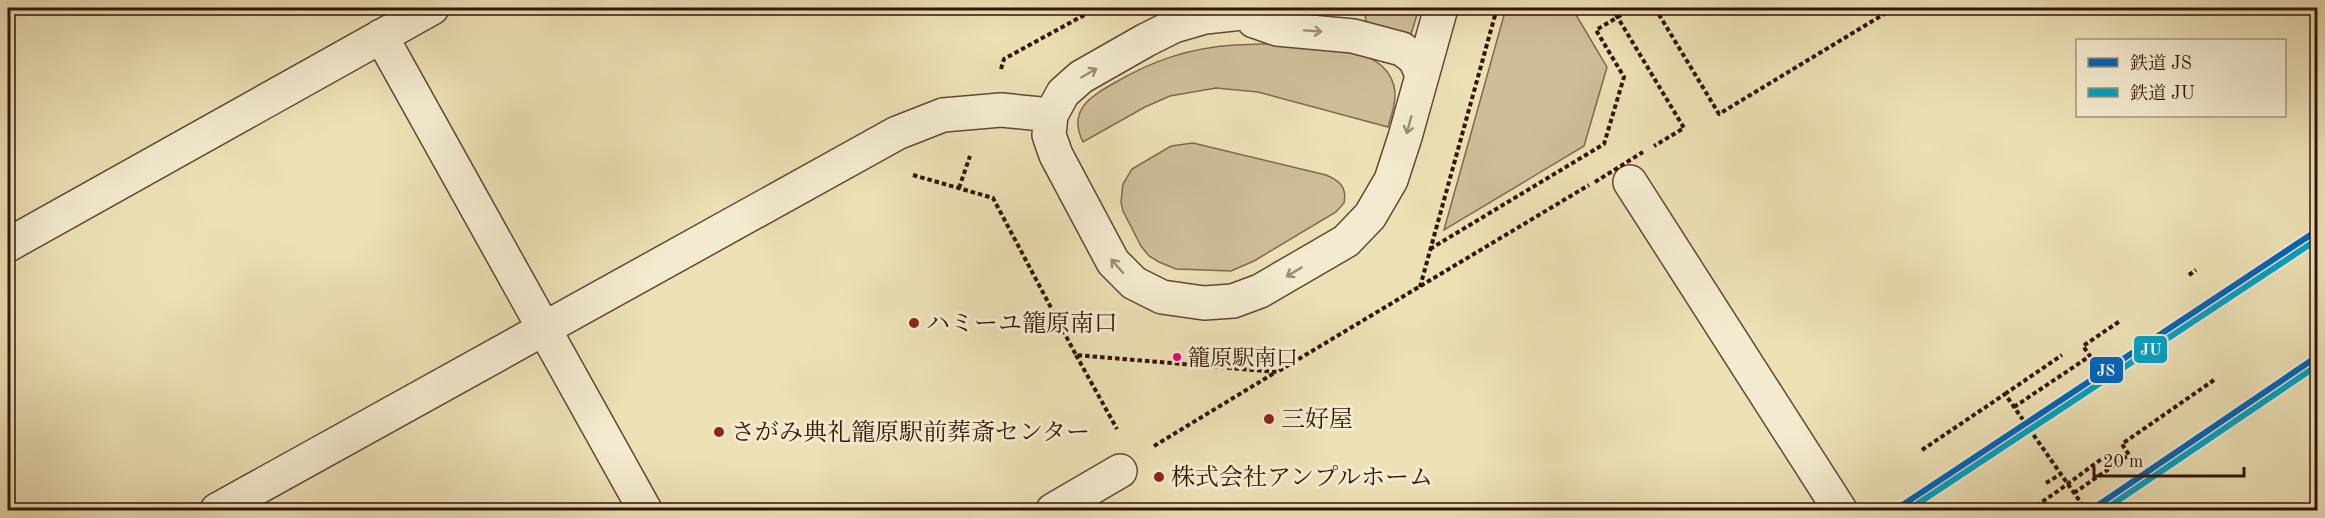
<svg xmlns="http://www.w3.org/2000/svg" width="2325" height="518" font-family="'Old Standard TT','Noto Serif JP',serif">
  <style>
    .green { fill: #cdbd97; stroke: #80684e; stroke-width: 1.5 }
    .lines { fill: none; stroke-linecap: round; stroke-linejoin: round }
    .minor-casing { stroke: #614632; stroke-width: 36 }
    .path { stroke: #331306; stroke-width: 4; stroke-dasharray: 4.5 3; stroke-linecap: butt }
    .minor { stroke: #f3ebcf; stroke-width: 33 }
    .path-bridge { stroke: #331306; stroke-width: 4; stroke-dasharray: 4.5 3; stroke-linecap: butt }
    .rail-1-casing { stroke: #f3ebcf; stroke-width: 10 }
    .rail-2-casing { stroke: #f3ebcf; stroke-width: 10 }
    .rail-1 { stroke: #0065bd; stroke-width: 6 }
    .rail-2 { stroke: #03a2c4; stroke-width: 6 }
    .oneway { stroke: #9d8a75 }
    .poi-dot { fill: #8f2418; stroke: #f3ebcf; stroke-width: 2 }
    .bus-dot { fill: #e5007d; stroke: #f3ebcf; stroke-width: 2 }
    .labels { text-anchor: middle; stroke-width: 6; stroke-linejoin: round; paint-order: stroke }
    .bus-label { font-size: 22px; fill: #331306; stroke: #f3ebcf; text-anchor: start }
    .poi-label { font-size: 24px; fill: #331306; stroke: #f3ebcf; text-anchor: start }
    .line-badge { stroke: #f3ebcf; stroke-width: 2 }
    .badge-label { font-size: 16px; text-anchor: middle; font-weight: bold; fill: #fff }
  </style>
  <rect width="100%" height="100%" fill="#ece0b5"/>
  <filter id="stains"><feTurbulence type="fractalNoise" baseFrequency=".00333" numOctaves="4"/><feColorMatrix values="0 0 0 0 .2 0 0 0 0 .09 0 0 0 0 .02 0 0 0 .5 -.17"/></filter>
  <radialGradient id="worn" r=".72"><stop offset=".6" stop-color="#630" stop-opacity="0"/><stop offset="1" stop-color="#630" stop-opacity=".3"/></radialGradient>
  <path class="green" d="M 1373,8 L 1419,8 L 1411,34 L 1366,22 L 1365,14 Z
    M 1506,8 L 1572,8 L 1607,67 L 1584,146 L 1444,230 Z
    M 1234,45 C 1275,44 1381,34 1394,86 C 1397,100 1392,114 1388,127 L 1258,92 L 1216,88 L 1170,96 L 1145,107 L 1083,142 C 1067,110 1091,96 1116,82 C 1154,60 1190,48 1234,45 Z
    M 1193,143 L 1326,175 C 1340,181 1347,187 1344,203 L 1336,212 L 1254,261 L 1231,271 L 1176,269 L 1159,262 L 1149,256 L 1141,246 L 1123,211 L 1121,202 L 1123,184 L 1132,169 L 1171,146 Z"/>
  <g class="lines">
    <g class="minor-casing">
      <path id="minor" d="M 1291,8 L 1205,17 L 1174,26 L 1146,40 L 1081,77 L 1063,93 L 1051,115 L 1049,135 L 1056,155 L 1113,262 L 1134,283 L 1162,297 L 1204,303 L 1233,301 L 1260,291 L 1346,241 L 1370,216 L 1391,180 L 1405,137 L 1441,8
        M 1254,21 L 1277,29 L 1353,36 L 1402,49 L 1415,59 L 1422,75
        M 381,36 L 645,510
        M 1630,182 L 1840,510
        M 8,245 L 432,8
        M 217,510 L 897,133 L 943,115 L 1001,110 L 1051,115
        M 1053,510 L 1120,471"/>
    </g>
    <path class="path" d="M 1612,8 L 1684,128 L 1654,146
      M 1655,8 L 1719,114 L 1894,8
      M 1001,69 L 1004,59 L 1097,8
      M 913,175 L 993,198 L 1076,355 L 1277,372 L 1589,185
      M 959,188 L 970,156
      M 1430,249 L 1604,144 L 1624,77 L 1596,30 L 1633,8
      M 2189,275 L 2196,270
      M 1420,287 L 1497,8
      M 1076,355 L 1117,429
      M 2005,394 L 2062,355
      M 2014,407 L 2090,356 L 2083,346 L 2120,321
      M 1154,446 L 1276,372
      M 1922,450 L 2005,394 L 2086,510
      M 2046,483 L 2061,474
      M 2074,493 L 2129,455 L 2122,444 L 2214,380
      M 2030,510 C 2056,493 2081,474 2107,455"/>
    <use href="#minor" class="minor"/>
    <path class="path-bridge" d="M 1595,182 L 1643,152"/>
    <g class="rail-1-casing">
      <path id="rail-1" d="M 1895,510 L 2318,230
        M 2091,510 L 2318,356"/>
    </g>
    <g class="rail-2-casing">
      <path id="rail-2" d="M 1908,510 L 2318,239
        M 2104,510 L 2318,365"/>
    </g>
    <use href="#rail-1" class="rail-1"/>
    <use href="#rail-2" class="rail-2"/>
  </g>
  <defs><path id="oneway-shaft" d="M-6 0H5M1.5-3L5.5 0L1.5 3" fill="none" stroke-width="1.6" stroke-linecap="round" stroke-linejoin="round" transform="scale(1.5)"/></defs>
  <g class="oneway">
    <use href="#oneway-shaft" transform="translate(1313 31) rotate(4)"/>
    <use href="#oneway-shaft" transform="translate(1089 73) rotate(-30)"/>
    <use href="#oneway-shaft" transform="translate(1409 125) rotate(105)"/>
    <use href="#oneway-shaft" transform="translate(1117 266) rotate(-131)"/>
    <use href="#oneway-shaft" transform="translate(1294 272) rotate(149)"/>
  </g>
  <g class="poi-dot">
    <circle cx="914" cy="323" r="6"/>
    <circle cx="1269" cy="419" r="6"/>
    <circle cx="719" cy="432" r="6"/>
    <circle cx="1159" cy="477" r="6"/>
  </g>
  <circle class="bus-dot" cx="1177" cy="357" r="5"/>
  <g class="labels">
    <g class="bus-label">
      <text x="1188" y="365">籠原駅南口</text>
    </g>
    <g class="poi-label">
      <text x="926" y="331">ハミーユ籠原南口</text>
      <text x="1281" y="427">三好屋</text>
      <text x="731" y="440">さがみ典礼籠原駅前葬斎センター</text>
      <text x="1171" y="485">株式会社アンプルホーム</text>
    </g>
  </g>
  <g class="line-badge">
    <rect x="2133" y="335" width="35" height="29" rx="6" fill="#03a2c4"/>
    <rect x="2089" y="356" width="35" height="28" rx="6" fill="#0065bd"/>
  </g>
  <g class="badge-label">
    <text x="2151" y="355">JU</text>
    <text x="2106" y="376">JS</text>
  </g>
  <rect width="2325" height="518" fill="none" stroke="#ece0b5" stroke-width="30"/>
  <rect x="9" y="9" width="2307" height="500" fill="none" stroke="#331306" stroke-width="3"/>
  <rect x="15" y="15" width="2295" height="488" fill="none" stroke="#331306" stroke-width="1.5"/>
  <rect x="2076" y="39" width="210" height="78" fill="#f3ebcf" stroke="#a6957f" stroke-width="1.5"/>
  <rect x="2088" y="58" width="30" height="9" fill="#0065bd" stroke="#a6957f" stroke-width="1.5"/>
  <text x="2130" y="69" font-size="18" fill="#331306">鉄道 JS</text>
  <rect x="2088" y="88" width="30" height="9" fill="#03a2c4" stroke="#a6957f" stroke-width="1.5"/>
  <text x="2130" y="99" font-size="18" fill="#331306">鉄道 JU</text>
  <path d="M2094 467v9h150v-9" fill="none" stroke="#331306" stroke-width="3"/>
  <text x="2103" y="467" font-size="18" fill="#331306" stroke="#f3ebcf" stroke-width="4.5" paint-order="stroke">20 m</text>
  <rect width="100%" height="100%" filter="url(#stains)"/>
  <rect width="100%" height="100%" fill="url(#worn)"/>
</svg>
